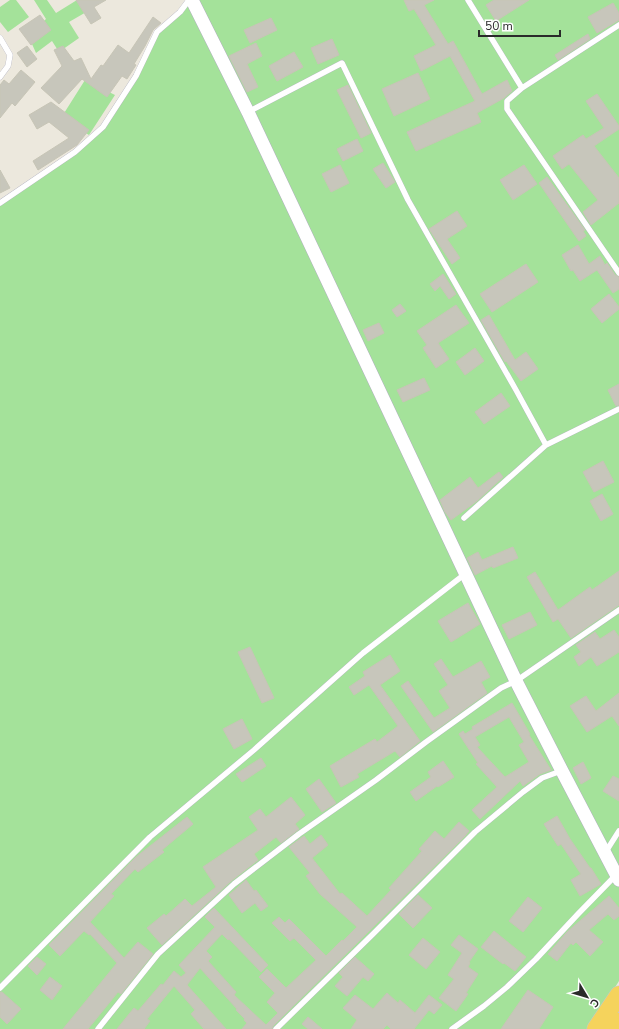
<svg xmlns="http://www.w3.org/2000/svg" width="619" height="1029" font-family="'Nunito Sans',sans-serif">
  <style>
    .green { fill: #a4e29a }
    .building { fill: #c7c6bb; stroke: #c7c5b6; fill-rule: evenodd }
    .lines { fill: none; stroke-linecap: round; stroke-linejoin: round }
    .service-casing { stroke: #b0b0be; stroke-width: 6 }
    .tertiary-casing { stroke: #b0b0be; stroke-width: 14 }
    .trunk-casing { stroke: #c8c8c8; stroke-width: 19 }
    .service { stroke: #fff; stroke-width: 5.5 }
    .tertiary { stroke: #fff; stroke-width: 13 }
    .trunk { stroke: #f5d35c; stroke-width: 18 }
  </style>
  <rect width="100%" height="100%" fill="#ece8dd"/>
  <path class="green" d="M 10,0 L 16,0 L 29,17 L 8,32 L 0,22 L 0,7 Z
    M 34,0 L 47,0 L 56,13 L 77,0 L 88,11 L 69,22 L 79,38 L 59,52 L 52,41 L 36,53 L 28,35 L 46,19 Z
    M 193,0 L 619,0 L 619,981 L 589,1029 L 0,1029 L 0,203 L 75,152 L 103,127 L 136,76 L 157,32 Z
    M 85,80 L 115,95 L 89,135 L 61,118 Z"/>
  <path class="building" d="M 76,0 L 106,0 L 94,7 L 101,18 L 91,24 Z
    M 404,0 L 434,0 L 424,5 L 448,44 L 453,41 L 482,94 L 507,80 L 512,91 L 504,98 L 477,113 L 481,122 L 416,151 L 407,132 L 475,101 L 450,56 L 421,71 L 414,56 L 436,45 L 414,9 L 409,11 Z
    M 494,0 L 529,0 L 496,21 L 486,5 Z
    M 613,3 L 619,13 L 619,20 L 597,33 L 588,17 Z
    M 40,15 L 51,30 L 31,45 L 19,29 Z
    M 153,17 L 161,23 L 153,30 L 145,46 L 134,64 L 136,65 L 127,79 L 122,76 L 107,97 L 82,79 L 59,104 L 41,88 L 62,66 L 54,50 L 63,46 L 74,61 L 81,58 L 91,79 L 101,65 L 103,66 L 118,45 L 129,53 Z
    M 271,18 L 277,30 L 250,43 L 244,30 Z
    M 588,34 L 590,39 L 558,60 L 555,55 Z
    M 332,39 L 339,55 L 318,64 L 311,48 Z
    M 256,43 L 262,56 L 247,64 L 258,87 L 247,92 L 229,56 Z
    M 27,46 L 37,59 L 27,67 L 17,53 Z
    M 294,52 L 303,67 L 277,81 L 269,66 Z
    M 21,70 L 35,82 L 15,106 L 12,103 L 0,118 L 0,85 L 4,80 L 9,84 Z
    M 418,73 L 430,99 L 394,116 L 382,89 Z
    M 348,85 L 371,133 L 361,138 L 337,90 Z
    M 597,94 L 619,126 L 619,129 L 594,146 L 619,178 L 619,203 L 591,225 L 583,212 L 598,200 L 569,164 L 562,169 L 553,156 L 583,135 L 586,139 L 604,128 L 586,101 Z
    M 51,102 L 89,130 L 77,145 L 38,170 L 33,161 L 69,138 L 49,122 L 37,129 L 29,115 Z
    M 357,139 L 363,151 L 343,161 L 337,149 Z
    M 383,163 L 395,182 L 386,188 L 373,169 Z
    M 340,165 L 349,183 L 331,192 L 322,174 Z
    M 524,165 L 537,184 L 513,200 L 500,180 Z
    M 0,170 L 10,188 L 0,193 Z
    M 547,177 L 585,230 L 583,231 L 586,236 L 579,241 L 539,183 Z
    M 457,211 L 467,226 L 447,239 L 460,258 L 452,264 L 429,229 Z
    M 578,245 L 589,264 L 600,256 L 605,265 L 607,263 L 615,275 L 619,277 L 619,289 L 613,293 L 597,270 L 580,281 L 573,270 L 571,271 L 562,255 Z
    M 526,264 L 538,282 L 492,312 L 480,294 Z
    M 443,274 L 456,294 L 449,299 L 440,286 L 435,291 L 430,284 Z
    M 609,294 L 619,307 L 619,309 L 602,323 L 591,309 Z
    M 400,304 L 406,311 L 397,317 L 392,310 Z
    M 456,305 L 469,323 L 438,343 L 449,359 L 436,368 L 423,348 L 427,345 L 417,331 Z
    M 489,315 L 515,360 L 526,352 L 538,369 L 521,381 L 506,361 L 505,362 L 481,320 Z
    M 379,323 L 384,333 L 368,341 L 363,330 Z
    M 475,348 L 484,361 L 465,375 L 456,362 Z
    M 424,378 L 430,390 L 403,402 L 397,390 Z
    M 619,384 L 619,405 L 616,406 L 608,390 Z
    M 501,393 L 510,406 L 484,424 L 475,412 Z
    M 603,461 L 614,482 L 594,492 L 583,472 Z
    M 499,472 L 503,477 L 477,501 L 451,520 L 445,512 L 440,500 L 470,477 L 478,488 Z
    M 602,494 L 613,514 L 601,521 L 590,501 Z
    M 513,547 L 518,558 L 493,568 L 492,566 L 475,575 L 467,558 L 478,552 L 482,560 Z
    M 619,571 L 619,605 L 571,638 L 558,619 L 553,622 L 527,577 L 535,572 L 558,610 L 590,587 L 592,590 Z
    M 468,603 L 480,624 L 451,642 L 438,621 Z
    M 530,612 L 537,625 L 509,639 L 502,625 Z
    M 614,630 L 619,637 L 619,652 L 597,666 L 591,657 L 579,666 L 574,657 L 581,652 L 576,645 L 595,632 L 600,639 Z
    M 250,647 L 274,698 L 262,703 L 238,652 Z
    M 390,655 L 400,671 L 380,685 L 420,741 L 400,757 L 395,751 L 357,774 L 359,777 L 341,787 L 330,766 L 375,739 L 377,742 L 398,726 L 369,685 L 354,695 L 349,687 L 365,676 L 363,672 Z
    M 441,659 L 453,677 L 481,661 L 490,677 L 481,682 L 487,693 L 433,732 L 401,686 L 408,681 L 434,718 L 450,708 L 439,691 L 448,685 L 434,664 Z
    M 619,693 L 619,726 L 612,716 L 587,732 L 570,706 L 586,696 L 596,711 Z
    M 512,703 L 530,734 L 529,735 L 551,770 L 540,774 L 523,786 L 520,781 L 480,819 L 472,810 L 497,787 L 476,764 L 478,763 L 459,734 L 463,731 L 465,734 L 473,729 L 472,727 ZM 509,717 L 524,742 L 519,745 L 529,762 L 505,777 L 477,747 L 480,745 L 475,737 Z
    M 242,719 L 252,739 L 234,749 L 223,729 Z
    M 261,758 L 266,766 L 242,782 L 236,774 Z
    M 443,761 L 454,777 L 438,787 L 437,786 L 416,801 L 410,792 L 431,777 L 428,772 Z
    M 583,762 L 591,778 L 581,784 L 573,768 Z
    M 613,776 L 619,779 L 619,801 L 603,791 Z
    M 319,779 L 336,803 L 322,812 L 306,789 Z
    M 291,797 L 305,815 L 295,824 L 299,829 L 281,843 L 276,837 L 254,854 L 258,860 L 231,881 L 162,945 L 147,928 L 164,914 L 166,916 L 185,899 L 192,906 L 216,887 L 203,867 L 258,830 L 249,817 L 260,809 L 266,817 Z
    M 557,816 L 570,839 L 590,868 L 591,868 L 601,884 L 580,896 L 571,880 L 581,874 L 561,844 L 558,846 L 544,824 Z
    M 187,817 L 193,824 L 162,850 L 164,852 L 138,872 L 135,869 L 111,894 L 114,896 L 90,922 L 124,958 L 138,942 L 153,954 L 121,994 L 118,992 L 88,1029 L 63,1029 L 117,963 L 90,934 L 89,935 L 84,931 L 60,956 L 49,945 L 136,857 Z
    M 459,822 L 469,831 L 465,836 L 273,1026 L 272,1029 L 242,1029 L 247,1023 L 244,1020 L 245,1019 L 236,1010 L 237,1009 L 200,968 L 187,985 L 226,1029 L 204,1029 L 191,1014 L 195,1010 L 174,986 L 147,1019 L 150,1021 L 144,1029 L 117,1029 L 134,1008 L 138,1011 L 161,984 L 163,985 L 174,971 L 181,977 L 186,973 L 179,965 L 215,927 L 205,917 L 214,908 L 268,965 L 261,972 L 229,939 L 228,940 L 222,934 L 206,951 L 212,957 L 208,961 L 236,992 L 234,995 L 266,1025 L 278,1013 L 267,1002 L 275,993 L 259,977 L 267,969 L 286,988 L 316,960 L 294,938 L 290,941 L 272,923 L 279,917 L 285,923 L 289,919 L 326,956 L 342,940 L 343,941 L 357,927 L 320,894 L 306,876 L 310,873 L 289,847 L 304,836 L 310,844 L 321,835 L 328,845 L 312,858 L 340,894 L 342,893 L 367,916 L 391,890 L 389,888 L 422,851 L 419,849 L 435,831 L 444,839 Z
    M 246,880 L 254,891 L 256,890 L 268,906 L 261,911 L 255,903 L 242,913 L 229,895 Z
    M 418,895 L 432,908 L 413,928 L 399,914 Z
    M 609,896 L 619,908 L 619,916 L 614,920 L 608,914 L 589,930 L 603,942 L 590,956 L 576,942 L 573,945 L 571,943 L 557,961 L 548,954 L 567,932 Z
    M 528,897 L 542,908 L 523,932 L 509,921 Z
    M 494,931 L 526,957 L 515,971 L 504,963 L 503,964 L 481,947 Z
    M 459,935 L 478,949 L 469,962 L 470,963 L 468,967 L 478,974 L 466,993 L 468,994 L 456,1011 L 439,998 L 454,979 L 448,975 L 462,953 L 451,945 Z
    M 423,938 L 440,952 L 426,969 L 409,955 Z
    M 37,957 L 46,964 L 37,975 L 28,966 Z
    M 355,957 L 374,974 L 368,981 L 363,977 L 347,996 L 335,986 L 343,977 L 339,973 Z
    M 50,977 L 62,986 L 52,1000 L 40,990 Z
    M 528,990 L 553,1007 L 539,1029 L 501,1029 Z
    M 0,992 L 2,992 L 21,1009 L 7,1024 L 0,1017 Z
    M 387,993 L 398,1003 L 400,1000 L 415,1013 L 429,995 L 442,1005 L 434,1014 L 429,1010 L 414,1029 L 391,1029 L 387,1025 L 383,1029 L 351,1029 L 357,1020 L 343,1008 L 355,995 L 373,1009 Z
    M 308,1017 L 322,1029 L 308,1029 L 302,1024 Z"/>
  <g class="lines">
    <g class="service-casing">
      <path id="service" d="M 468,0 L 522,88 L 507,101 L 507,109 L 619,273
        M 0,38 L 10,55 L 8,66 L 0,77
        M 522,88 L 619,25
        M 248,112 L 342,63 L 408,200 L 516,390 L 546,445
        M 0,203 L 75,152 L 103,127 L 136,76 L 157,32 L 180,12 L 189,0
        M 464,518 L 546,445 L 619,409
        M 605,853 L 619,831
        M 0,988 L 150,837 L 254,750 L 363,653 L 465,574
        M 98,1029 L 158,954 L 234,884 L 299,834 L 376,780 L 426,742 L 501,688 L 516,681 L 619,610
        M 276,1029 L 373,934 L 475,832 L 523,792 L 542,778 L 561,771
        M 452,1029 L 484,1006 L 507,987 L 536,959 L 578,914 L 616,875"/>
    </g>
    <g class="tertiary-casing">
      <path id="tertiary" d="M 192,0 L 248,112 L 516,681 L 562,771 L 619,880"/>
    </g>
    <g class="trunk-casing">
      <path id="trunk" d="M 596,1029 L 619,995
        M 614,1029 L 619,1022"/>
    </g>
    <use href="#service" class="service"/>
    <use href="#tertiary" class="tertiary"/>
    <use href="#trunk" class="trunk"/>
  </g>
  <g transform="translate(587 997) rotate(128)" stroke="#ffffff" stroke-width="3" paint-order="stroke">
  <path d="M0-3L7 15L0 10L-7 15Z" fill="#2a2a2a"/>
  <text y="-6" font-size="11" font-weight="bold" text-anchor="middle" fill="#2a2a2a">С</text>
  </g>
  <path d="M479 30v6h81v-6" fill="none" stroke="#2a2a2a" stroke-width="2"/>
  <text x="485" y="30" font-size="12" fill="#2a2a2a" stroke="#ffffff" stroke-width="3" paint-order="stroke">50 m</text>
</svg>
